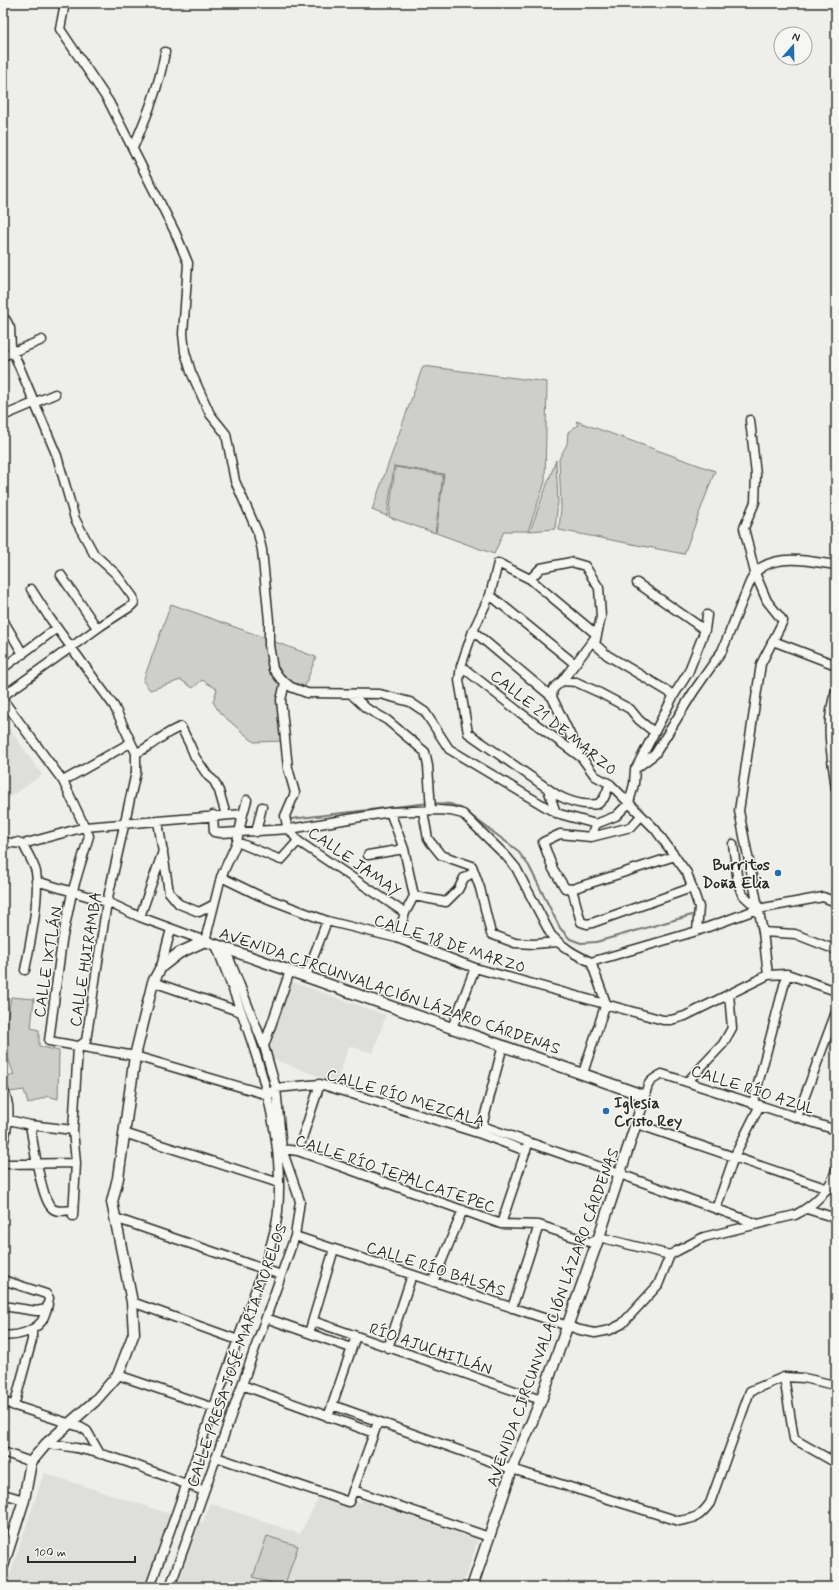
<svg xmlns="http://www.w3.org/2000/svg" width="839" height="1590" font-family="Mynerve,sans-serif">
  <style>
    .built { fill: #dededb }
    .green { fill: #cececa; stroke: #7c7c7a }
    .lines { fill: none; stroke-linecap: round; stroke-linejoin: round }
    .stream { stroke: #757573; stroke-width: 2 }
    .minor-casing { stroke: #2b2b2b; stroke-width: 11 }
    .tertiary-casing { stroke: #2b2b2b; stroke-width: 13 }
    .minor { stroke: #f6f6f2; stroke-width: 8 }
    .tertiary { stroke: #f6f6f2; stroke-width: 10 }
    .poi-dot { fill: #1f6fb2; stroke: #f6f6f2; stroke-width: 1.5 }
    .labels { text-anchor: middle; stroke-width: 3; stroke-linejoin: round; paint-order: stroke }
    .street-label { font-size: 16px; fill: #2b2b2b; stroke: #f6f6f2 }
    .poi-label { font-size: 16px; font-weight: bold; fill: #2b2b2b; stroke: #f6f6f2; text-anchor: end }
  </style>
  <rect width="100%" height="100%" fill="#eeeeea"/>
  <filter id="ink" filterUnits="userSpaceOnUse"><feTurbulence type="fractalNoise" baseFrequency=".025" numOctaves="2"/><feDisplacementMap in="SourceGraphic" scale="8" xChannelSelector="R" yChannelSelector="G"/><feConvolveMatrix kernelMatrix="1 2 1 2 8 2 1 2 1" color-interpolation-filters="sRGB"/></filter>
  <g filter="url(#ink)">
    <path class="built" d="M 3,719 L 42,775 L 3,802 Z
      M 292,982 L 386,1015 L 373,1053 L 349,1046 L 336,1083 L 273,1059 L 269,1048 Z
      M 44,1473 L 170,1514 L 144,1587 L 6,1587 Z
      M 323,1489 L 361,1503 L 363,1500 L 478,1540 L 462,1587 L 172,1587 L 193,1521 L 203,1523 L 210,1503 L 300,1534 Z"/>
    <path class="green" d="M 423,366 L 547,382 L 545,482 L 528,531 L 504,531 L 494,554 L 436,533 L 444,474 L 394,466 L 387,516 L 372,510 Z
      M 576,421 L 715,471 L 684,554 L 559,530 L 561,508 L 559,459 L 567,444 L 568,432 L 578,425 Z
      M 556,460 L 558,502 L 555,529 L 530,531 Z
      M 395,467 L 443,475 L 435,533 L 389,517 Z
      M 171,604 L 268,639 L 271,664 L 283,684 L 285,741 L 254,742 L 220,713 L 213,702 L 217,689 L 202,680 L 193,688 L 181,680 L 150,690 L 143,681 Z
      M 270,640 L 316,657 L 303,691 L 274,668 Z
      M 11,997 L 34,999 L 31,1028 L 39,1030 L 39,1046 L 59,1051 L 58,1099 L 48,1096 L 28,1104 L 24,1090 L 10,1092 L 4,1078 L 14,1075 L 8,1058 L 3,1054 L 3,1046 Z
      M 267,1536 L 298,1546 L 284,1587 L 253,1577 Z"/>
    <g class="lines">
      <path class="stream" d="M 433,803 L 450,804 L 461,808 L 517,850 L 529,866 L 560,928 L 570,939 L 581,943 L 596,942 L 692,915
        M 291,819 L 429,803"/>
      <g class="minor-casing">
        <path id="minor" d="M 65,3 L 60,29 L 109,102 L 175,232 L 188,263 L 183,334 L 185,352 L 191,372 L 210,414 L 226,434 L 235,481 L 258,533 L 262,550 L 269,621 L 269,645 L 273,669 L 280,678 L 291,687 L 307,693 L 380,694 L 410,702 L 425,712 L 449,749 L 556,813 L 596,824 L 616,816 L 629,803 L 634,784 L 635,769 L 655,754 L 694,691 L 722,651 L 750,582 C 753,576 756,571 762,567 C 783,554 813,562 836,565
          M 133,148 C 147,116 159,87 165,52
          M 3,320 L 6,320 L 10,328 L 11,347 L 57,456 L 75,519 L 94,554 L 116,574 L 133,597 L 134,603 L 130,607 L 102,625 L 3,696
          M 3,356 L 42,340
          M 3,416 L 55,394
          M 750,420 L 756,475 L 755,502 L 744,528 L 755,573 L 767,601 L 783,621 L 761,664 L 739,811 L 763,932 L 768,975
          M 61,575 L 97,628
          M 530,579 L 541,568 L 571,562 L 585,566 L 599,588 L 601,617 L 597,635 L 562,681
          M 637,583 L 705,630
          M 31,589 L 49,617 L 114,706 L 136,753 L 136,772 L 107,902 L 86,1041 L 78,1047 L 73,1130 L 76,1163 L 73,1216
          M 490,595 L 575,664
          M 3,620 L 23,654
          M 473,631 L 552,697 L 580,755
          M 773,641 L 836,665
          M 461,666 L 518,711 L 582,758 L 595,776 L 610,784 L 655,829 L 687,873 L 699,907 L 697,931
          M 3,668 L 57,628
          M 285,683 L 281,700 L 288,768 L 295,793 L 285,816 L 287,826 L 298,841 L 405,913 L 397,938
          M 836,691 C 824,721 832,758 836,789
          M 351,694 L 366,708 L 387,720 L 425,752 L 428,766 L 431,810
          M 552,697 L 553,689 L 562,681 L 576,682 L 598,692 L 630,709 L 639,720 L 654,732
          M 3,700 L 63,781 L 89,836 L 72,893 L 62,941 L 49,1041 L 135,1056 L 268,1095 L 276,1088 L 320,1084 L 481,1134 L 526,1151
          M 136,753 C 152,747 164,732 181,727 L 190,745 L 195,757 L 208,776 L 214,781 L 219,791 L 226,815
          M 637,766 L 674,695 L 688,673 L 705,630 L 707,615
          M 63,781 L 130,743
          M 610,784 L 604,798 L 598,804 C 583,806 570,802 557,795 L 468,733 L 459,680 L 461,666 L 473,631 L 490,595 L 498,563 L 530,579 L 597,635 L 595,644 L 607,655 L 674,695
          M 548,789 L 556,813
          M 423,811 L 428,839 L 441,855 L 472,866 L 480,888 L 491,934 L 515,943 L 534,944 L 557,942
          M 390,812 L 404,849 L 414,896
          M 213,815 L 214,832 L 221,833 L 290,829 L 390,812 L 439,810 L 451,811 L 463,814 L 506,856 L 516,868 L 551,935 C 563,948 576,955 591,962 L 697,931 L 758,909 L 823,897 L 836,902
          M 158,821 L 169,892 L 179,904 L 199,912 L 213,905
          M 596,824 L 591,837 L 631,827 L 641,816
          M 256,832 L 262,807
          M 591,837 L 560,834 L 543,842 L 553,869 L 565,888 L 572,889 L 581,922 L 587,924 L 592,923 L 691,888
          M 3,842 L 23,844 L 85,827 L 243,814
          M 18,842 L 23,844 C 27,853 34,863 36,872 C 40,897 30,945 25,970
          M 237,842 L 281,860 L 298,841
          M 733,844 L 738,883 L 742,894 L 758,909
          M 368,855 L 404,849
          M 221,877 L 258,895 L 327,921 L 397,938 L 475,968 L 663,1020 L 671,1020 L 685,1016 L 768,975 L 787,974 L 836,991
          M 36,881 L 107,902 L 140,917 L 205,941 L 221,877 L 237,842 L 243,814 L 247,800
          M 572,889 L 675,856
          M 414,896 L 446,902 L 458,890 L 464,878 L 474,872
          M 405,913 L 414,896
          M 140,917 L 163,851
          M 763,932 L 795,934 L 836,950
          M 161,967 L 171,929
          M 306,976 L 327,921
          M 153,982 L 241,1012
          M 452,1028 L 475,968
          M 264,1046 L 290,971
          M 583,1073 L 606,1003 L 591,962
          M 687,1082 L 723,1044 L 732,1028 L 729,994
          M 3,1090 C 13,1108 7,1126 3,1145
          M 645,1096 C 648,1081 650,1081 662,1074 L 836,1130
          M 753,1103 L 787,974
          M 797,1117 L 836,1012
          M 9,1120 L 30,1125 L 73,1130
          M 637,1124 L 828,1189
          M 30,1125 C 33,1141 41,1199 52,1208 C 57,1213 66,1210 73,1210
          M 482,1126 L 620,1174 L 758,1224
          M 481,1130 L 503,1045
          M 124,1133 L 279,1183
          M 282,1149 L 298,1151 L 501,1224 L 539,1225 L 592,1243 L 599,1237 L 670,1255
          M 298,1151 L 320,1084
          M 3,1164 L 76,1163
          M 716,1209 L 734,1157 L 760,1105
          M 807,1209 L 836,1218
          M 115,1218 L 281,1275
          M 501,1224 L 527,1147
          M 295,1236 L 580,1330 L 595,1333 L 610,1330 L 622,1324 L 658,1285 L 670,1255 L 677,1251 L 704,1237 L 795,1215 C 813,1206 830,1190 836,1170
          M 3,1280 L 46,1294 L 49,1298 L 47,1309
          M 433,1282 L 463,1210
          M 132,1302 L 238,1340
          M 3,1306 L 36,1311 L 47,1309 C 45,1313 44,1317 42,1321 C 33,1332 16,1337 3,1335
          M 512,1308 L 539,1225
          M 266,1318 L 351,1348
          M 313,1321 L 541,1400
          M 309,1333 L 334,1249
          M 388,1348 L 412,1275
          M 118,1375 L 214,1408
          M 784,1377 L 794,1439 L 836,1463
          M 242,1385 L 374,1433
          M 3,1402 L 80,1427 L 87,1431 L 100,1454
          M 332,1405 L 512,1469 L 679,1521 C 696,1518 700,1517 710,1503 L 750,1391 L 784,1377 L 804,1378 L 830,1384
          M 14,1406 L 32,1340 L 32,1329
          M 328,1417 L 356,1336
          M 46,1444 C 99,1447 155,1473 204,1491
          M 3,1452 L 31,1462
          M 216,1457 L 349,1502 L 378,1422
          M 353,1490 L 489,1537
          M 3,1494 L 24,1500
          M 150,1587 L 269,1252 C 272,1239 277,1225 278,1211 C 286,1118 248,1030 216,945
          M 170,1587 L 295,1236 L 300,1201 L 282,1149 L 276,1088 L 264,1046 L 225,948"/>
      </g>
      <g class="tertiary-casing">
        <path id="tertiary" d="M 3,1566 L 24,1500 L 31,1462 L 46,1444 L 95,1401 L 118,1375 L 134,1333 L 132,1302 L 112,1202 L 118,1178 L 135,1056 L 153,982 L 161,967 L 179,953 L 205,941 L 645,1096 L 599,1237 L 541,1400 L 512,1469 L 472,1587"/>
      </g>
      <use href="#minor" class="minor"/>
      <use href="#tertiary" class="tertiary"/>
    </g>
  </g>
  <g class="poi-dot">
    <circle cx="778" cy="873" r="4"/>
    <circle cx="606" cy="1111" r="4"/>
  </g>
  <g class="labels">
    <g class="street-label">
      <text transform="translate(554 722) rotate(39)" y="6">CALLE 21 DE MARZO</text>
      <text transform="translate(355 861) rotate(35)" y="6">CALLE JAMAY</text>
      <text transform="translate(450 943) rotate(18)" y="6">CALLE 18 DE MARZO</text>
      <text transform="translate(85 959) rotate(-81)" y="6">CALLE HUIRAMBA</text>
      <text transform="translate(47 962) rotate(-81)" y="6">CALLE IXTLÁN</text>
      <text transform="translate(390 990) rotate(19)" y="6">AVENIDA CIRCUNVALACIÓN LÁZARO CÁRDENAS</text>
      <text transform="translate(753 1089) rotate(18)" y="6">CALLE RÍO AZUL</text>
      <text transform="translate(406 1097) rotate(17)" y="6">CALLE RÍO MEZCALA</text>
      <text transform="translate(396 1173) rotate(19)" y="6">CALLE RÍO TEPALCATEPEC</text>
      <text transform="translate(436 1268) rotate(18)" y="6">CALLE RÍO BALSAS</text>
      <text transform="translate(552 1317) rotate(-70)" y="6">AVENIDA CIRCUNVALACIÓN LÁZARO CÁRDENAS</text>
      <text transform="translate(431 1348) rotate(19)" y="6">RÍO AJUCHITLÁN</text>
      <text transform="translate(236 1355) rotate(-71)" y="6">CALLE PRESA JOSÉ MARÍA MORELOS</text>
    </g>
    <g class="poi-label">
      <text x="770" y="870">Burritos<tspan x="770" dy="18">Doña Elia</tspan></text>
      <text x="614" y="1108" text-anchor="start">Iglesia<tspan x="614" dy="18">Cristo Rey</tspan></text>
    </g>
  </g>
  <rect width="839" height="1590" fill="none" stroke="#f6f6f2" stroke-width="16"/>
  <rect x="8" y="8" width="823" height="1574" fill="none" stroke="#2b2b2b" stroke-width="1.5" filter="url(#ink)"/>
  <g transform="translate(793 46) rotate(20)"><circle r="19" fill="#f6f6f2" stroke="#a5a5a2"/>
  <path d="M0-3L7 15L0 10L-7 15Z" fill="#1f6fb2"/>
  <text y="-6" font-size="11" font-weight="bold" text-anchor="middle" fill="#2b2b2b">N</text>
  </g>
  <path d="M28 1556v6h107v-6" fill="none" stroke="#2b2b2b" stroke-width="2"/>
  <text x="34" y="1556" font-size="12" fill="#2b2b2b" stroke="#f6f6f2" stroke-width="3" paint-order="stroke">100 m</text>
</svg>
